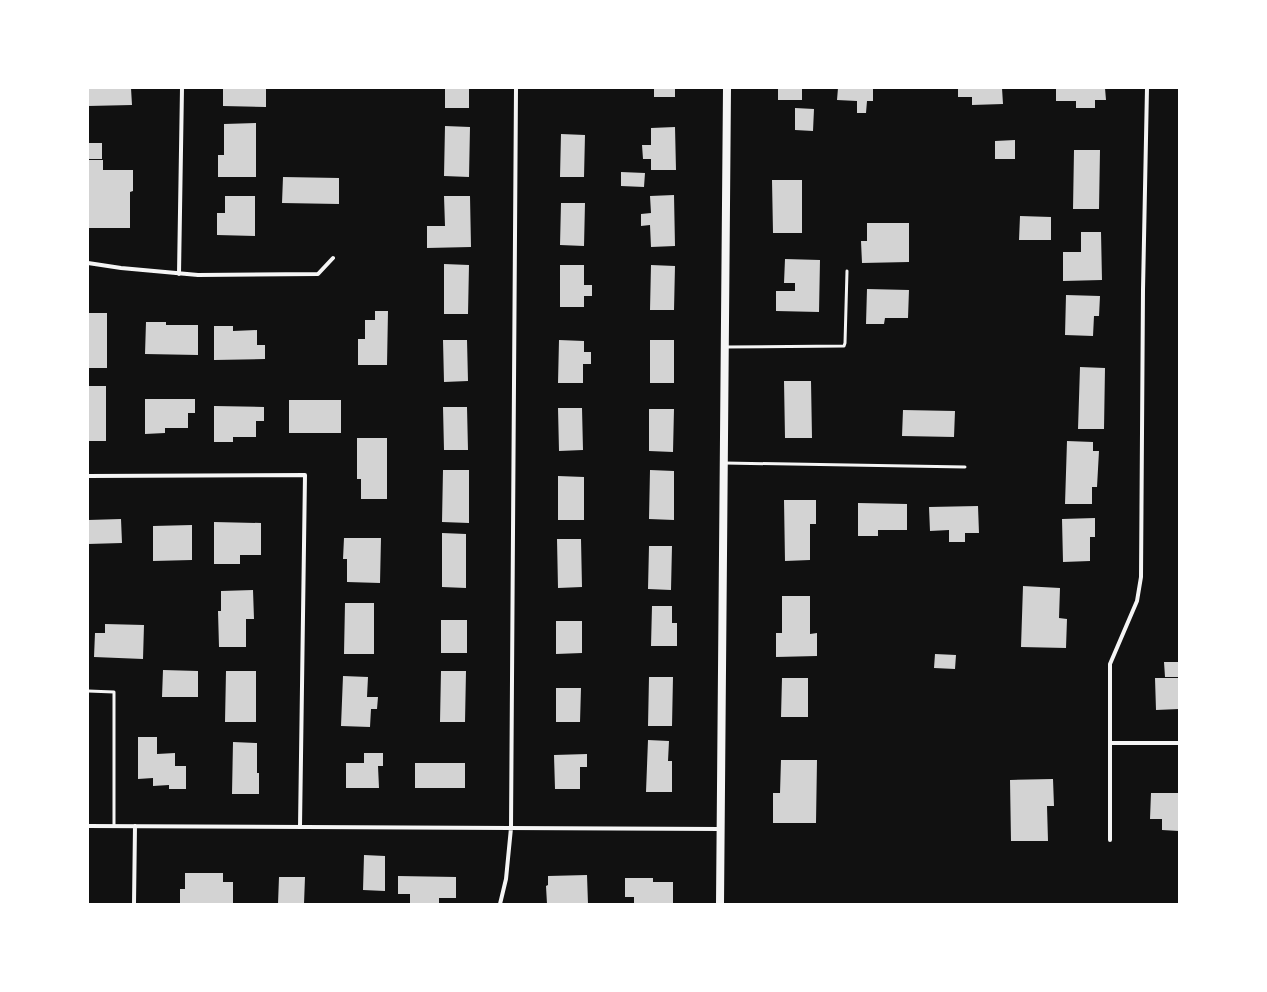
<svg xmlns="http://www.w3.org/2000/svg" width="1267" height="992" font-family="Raleway,sans-serif">
  <style>
    .building { fill: #d3d3d3 }
    .lines { fill: none; stroke-linecap: round; stroke-linejoin: round }
    .service { stroke: #f5f5f5; stroke-width: 3 }
    .minor { stroke: #f5f5f5; stroke-width: 4 }
    .secondary { stroke: #f5f5f5; stroke-width: 8 }
  </style>
  <rect width="100%" height="100%" fill="#111"/>
  <path class="building" d="M 88,88 L 131,88 L 132,105 L 88,106 Z
    M 223,88 L 266,88 L 266,107 L 223,106 Z
    M 445,88 L 469,88 L 469,108 L 445,108 Z
    M 654,88 L 675,88 L 675,97 L 654,97 Z
    M 778,88 L 802,88 L 802,100 L 778,100 Z
    M 838,88 L 873,88 L 873,101 L 867,101 L 866,113 L 857,113 L 857,101 L 837,100 Z
    M 958,88 L 1002,88 L 1003,104 L 972,105 L 972,97 L 958,97 Z
    M 1056,88 L 1105,88 L 1106,100 L 1095,100 L 1095,108 L 1076,108 L 1076,101 L 1056,101 Z
    M 795,108 L 814,109 L 813,131 L 795,130 Z
    M 256,123 L 256,177 L 218,177 L 218,155 L 224,155 L 224,124 Z
    M 445,126 L 470,127 L 469,177 L 444,176 Z
    M 675,127 L 676,170 L 651,170 L 651,159 L 643,159 L 642,145 L 651,145 L 651,128 Z
    M 561,134 L 585,135 L 584,177 L 560,177 Z
    M 1015,140 L 1015,159 L 995,159 L 995,141 Z
    M 88,143 L 102,143 L 102,159 L 88,159 Z
    M 1074,150 L 1100,150 L 1099,209 L 1073,209 Z
    M 88,160 L 103,160 L 103,170 L 133,170 L 133,191 L 130,192 L 130,228 L 88,228 Z
    M 621,172 L 645,173 L 644,187 L 621,186 Z
    M 283,177 L 339,178 L 339,204 L 282,203 Z
    M 772,180 L 802,180 L 802,233 L 773,233 Z
    M 674,195 L 675,246 L 651,247 L 650,225 L 641,226 L 641,214 L 651,213 L 650,196 Z
    M 225,196 L 255,196 L 255,236 L 217,235 L 217,213 L 225,213 Z
    M 444,196 L 470,196 L 471,247 L 427,248 L 427,226 L 445,226 Z
    M 561,203 L 585,203 L 584,246 L 560,245 Z
    M 1020,216 L 1051,217 L 1051,240 L 1019,240 Z
    M 867,223 L 909,223 L 909,262 L 862,263 L 861,241 L 867,241 Z
    M 1081,232 L 1101,232 L 1102,280 L 1063,281 L 1063,252 L 1081,252 Z
    M 785,259 L 820,260 L 819,312 L 776,311 L 776,291 L 795,291 L 795,283 L 784,283 Z
    M 444,264 L 469,265 L 468,314 L 444,314 Z
    M 560,265 L 584,265 L 584,285 L 592,285 L 592,296 L 584,296 L 584,307 L 560,307 Z
    M 651,265 L 675,266 L 674,310 L 650,310 Z
    M 867,289 L 909,290 L 908,318 L 885,318 L 884,324 L 866,324 Z
    M 1066,295 L 1100,296 L 1099,316 L 1094,316 L 1093,336 L 1065,335 Z
    M 375,311 L 388,311 L 387,365 L 358,365 L 358,339 L 365,339 L 365,320 L 375,320 Z
    M 88,313 L 107,313 L 107,368 L 88,368 Z
    M 146,322 L 166,322 L 166,325 L 198,325 L 198,355 L 145,354 Z
    M 214,326 L 233,326 L 233,331 L 257,330 L 257,345 L 265,345 L 265,359 L 214,360 Z
    M 443,340 L 467,340 L 468,381 L 444,382 Z
    M 559,340 L 584,341 L 584,352 L 591,352 L 591,364 L 583,364 L 583,383 L 558,383 Z
    M 650,340 L 674,340 L 674,383 L 650,383 Z
    M 1080,367 L 1105,368 L 1104,429 L 1078,429 Z
    M 784,381 L 811,381 L 812,438 L 785,438 Z
    M 88,386 L 106,386 L 106,441 L 88,441 Z
    M 145,399 L 195,399 L 195,413 L 188,413 L 188,428 L 165,428 L 165,433 L 145,434 Z
    M 289,400 L 341,400 L 341,433 L 289,433 Z
    M 214,406 L 264,407 L 264,421 L 256,421 L 256,437 L 233,437 L 233,442 L 214,442 Z
    M 443,407 L 467,407 L 468,450 L 444,450 Z
    M 558,408 L 582,408 L 583,450 L 559,451 Z
    M 649,409 L 674,409 L 673,452 L 649,451 Z
    M 903,410 L 955,411 L 954,437 L 902,436 Z
    M 357,438 L 387,438 L 387,499 L 361,499 L 361,479 L 357,479 Z
    M 1067,441 L 1093,442 L 1093,451 L 1099,451 L 1097,487 L 1092,487 L 1092,504 L 1065,504 Z
    M 443,470 L 469,470 L 469,523 L 442,522 Z
    M 650,470 L 674,471 L 674,520 L 649,519 Z
    M 558,476 L 584,477 L 584,520 L 558,520 Z
    M 784,500 L 816,500 L 816,524 L 810,524 L 810,560 L 785,561 Z
    M 858,503 L 907,504 L 907,530 L 878,530 L 878,536 L 858,536 Z
    M 978,506 L 979,533 L 965,533 L 965,542 L 949,542 L 949,530 L 930,531 L 929,507 Z
    M 1095,518 L 1095,537 L 1090,537 L 1090,561 L 1063,562 L 1062,519 Z
    M 121,519 L 122,543 L 88,544 L 88,520 Z
    M 214,522 L 261,523 L 261,555 L 240,555 L 240,564 L 214,564 Z
    M 192,525 L 192,560 L 153,561 L 153,526 Z
    M 442,533 L 466,534 L 466,588 L 442,587 Z
    M 344,538 L 381,538 L 380,583 L 347,582 L 347,559 L 343,559 Z
    M 557,539 L 581,539 L 582,587 L 558,588 Z
    M 649,546 L 672,546 L 671,590 L 648,589 Z
    M 1023,586 L 1060,588 L 1059,618 L 1067,619 L 1066,648 L 1021,647 Z
    M 253,590 L 254,619 L 246,619 L 246,647 L 219,647 L 218,611 L 221,611 L 221,591 Z
    M 782,596 L 810,596 L 810,634 L 817,633 L 817,656 L 776,657 L 776,633 L 782,633 Z
    M 345,603 L 374,603 L 374,654 L 344,654 Z
    M 652,606 L 672,606 L 672,623 L 677,623 L 677,646 L 651,646 Z
    M 441,620 L 467,620 L 467,653 L 441,653 Z
    M 556,621 L 582,621 L 582,653 L 556,654 Z
    M 105,624 L 144,625 L 143,659 L 94,657 L 95,633 L 105,633 Z
    M 935,654 L 956,655 L 955,669 L 934,668 Z
    M 1164,662 L 1179,662 L 1179,677 L 1165,677 Z
    M 163,670 L 198,671 L 198,697 L 162,697 Z
    M 226,671 L 256,671 L 256,722 L 225,722 Z
    M 441,671 L 466,671 L 465,722 L 440,722 Z
    M 343,676 L 368,677 L 367,697 L 378,697 L 377,709 L 371,709 L 370,727 L 341,726 Z
    M 649,677 L 673,677 L 672,726 L 648,726 Z
    M 782,678 L 808,678 L 808,717 L 781,717 Z
    M 1155,678 L 1179,678 L 1179,709 L 1156,710 Z
    M 556,688 L 581,688 L 580,722 L 556,722 Z
    M 138,737 L 157,737 L 157,754 L 175,753 L 175,766 L 186,766 L 186,789 L 169,789 L 169,785 L 153,786 L 153,778 L 138,779 Z
    M 648,740 L 669,741 L 668,761 L 672,761 L 672,792 L 646,792 Z
    M 233,742 L 257,743 L 257,773 L 259,773 L 259,794 L 232,794 Z
    M 364,753 L 383,753 L 383,766 L 378,766 L 379,788 L 346,788 L 346,763 L 364,763 Z
    M 587,754 L 587,767 L 580,767 L 580,789 L 555,789 L 554,755 Z
    M 781,760 L 817,760 L 816,823 L 773,823 L 773,793 L 780,793 Z
    M 415,763 L 465,763 L 465,788 L 415,788 Z
    M 1053,779 L 1054,806 L 1047,806 L 1048,841 L 1011,841 L 1010,780 Z
    M 1151,793 L 1179,793 L 1179,831 L 1162,830 L 1162,819 L 1150,819 Z
    M 364,855 L 385,856 L 385,891 L 363,890 Z
    M 185,873 L 223,873 L 223,882 L 233,882 L 233,904 L 180,904 L 180,889 L 185,889 Z
    M 587,875 L 588,904 L 547,904 L 546,886 L 548,885 L 548,876 Z
    M 398,876 L 456,877 L 456,898 L 439,898 L 439,904 L 410,904 L 410,894 L 398,894 Z
    M 279,877 L 305,877 L 304,904 L 278,904 Z
    M 625,878 L 653,878 L 653,882 L 673,882 L 673,904 L 634,904 L 634,897 L 625,897 Z"/>
  <g class="lines">
    <path class="service" d="M 725,347 L 844,346 L 845,343 L 847,271
      M 725,463 L 965,467
      M 88,691 L 114,692 L 114,826"/>
    <path class="minor" d="M 88,263 L 121,268 L 198,275 L 318,274 L 333,258
      M 179,274 L 182,88
      M 88,476 L 305,475 L 300,827
      M 1110,743 L 1179,743
      M 88,826 L 720,829
      M 1110,840 L 1110,664 L 1137,601 L 1141,577 L 1143,290 L 1147,88
      M 134,904 L 135,826
      M 500,904 L 506,879 L 511,828 L 516,88"/>
    <path class="secondary" d="M 720,904 L 727,88"/>
  </g>
  <rect width="1267" height="992" fill="none" stroke="#ffffff" stroke-width="178"/>
</svg>
